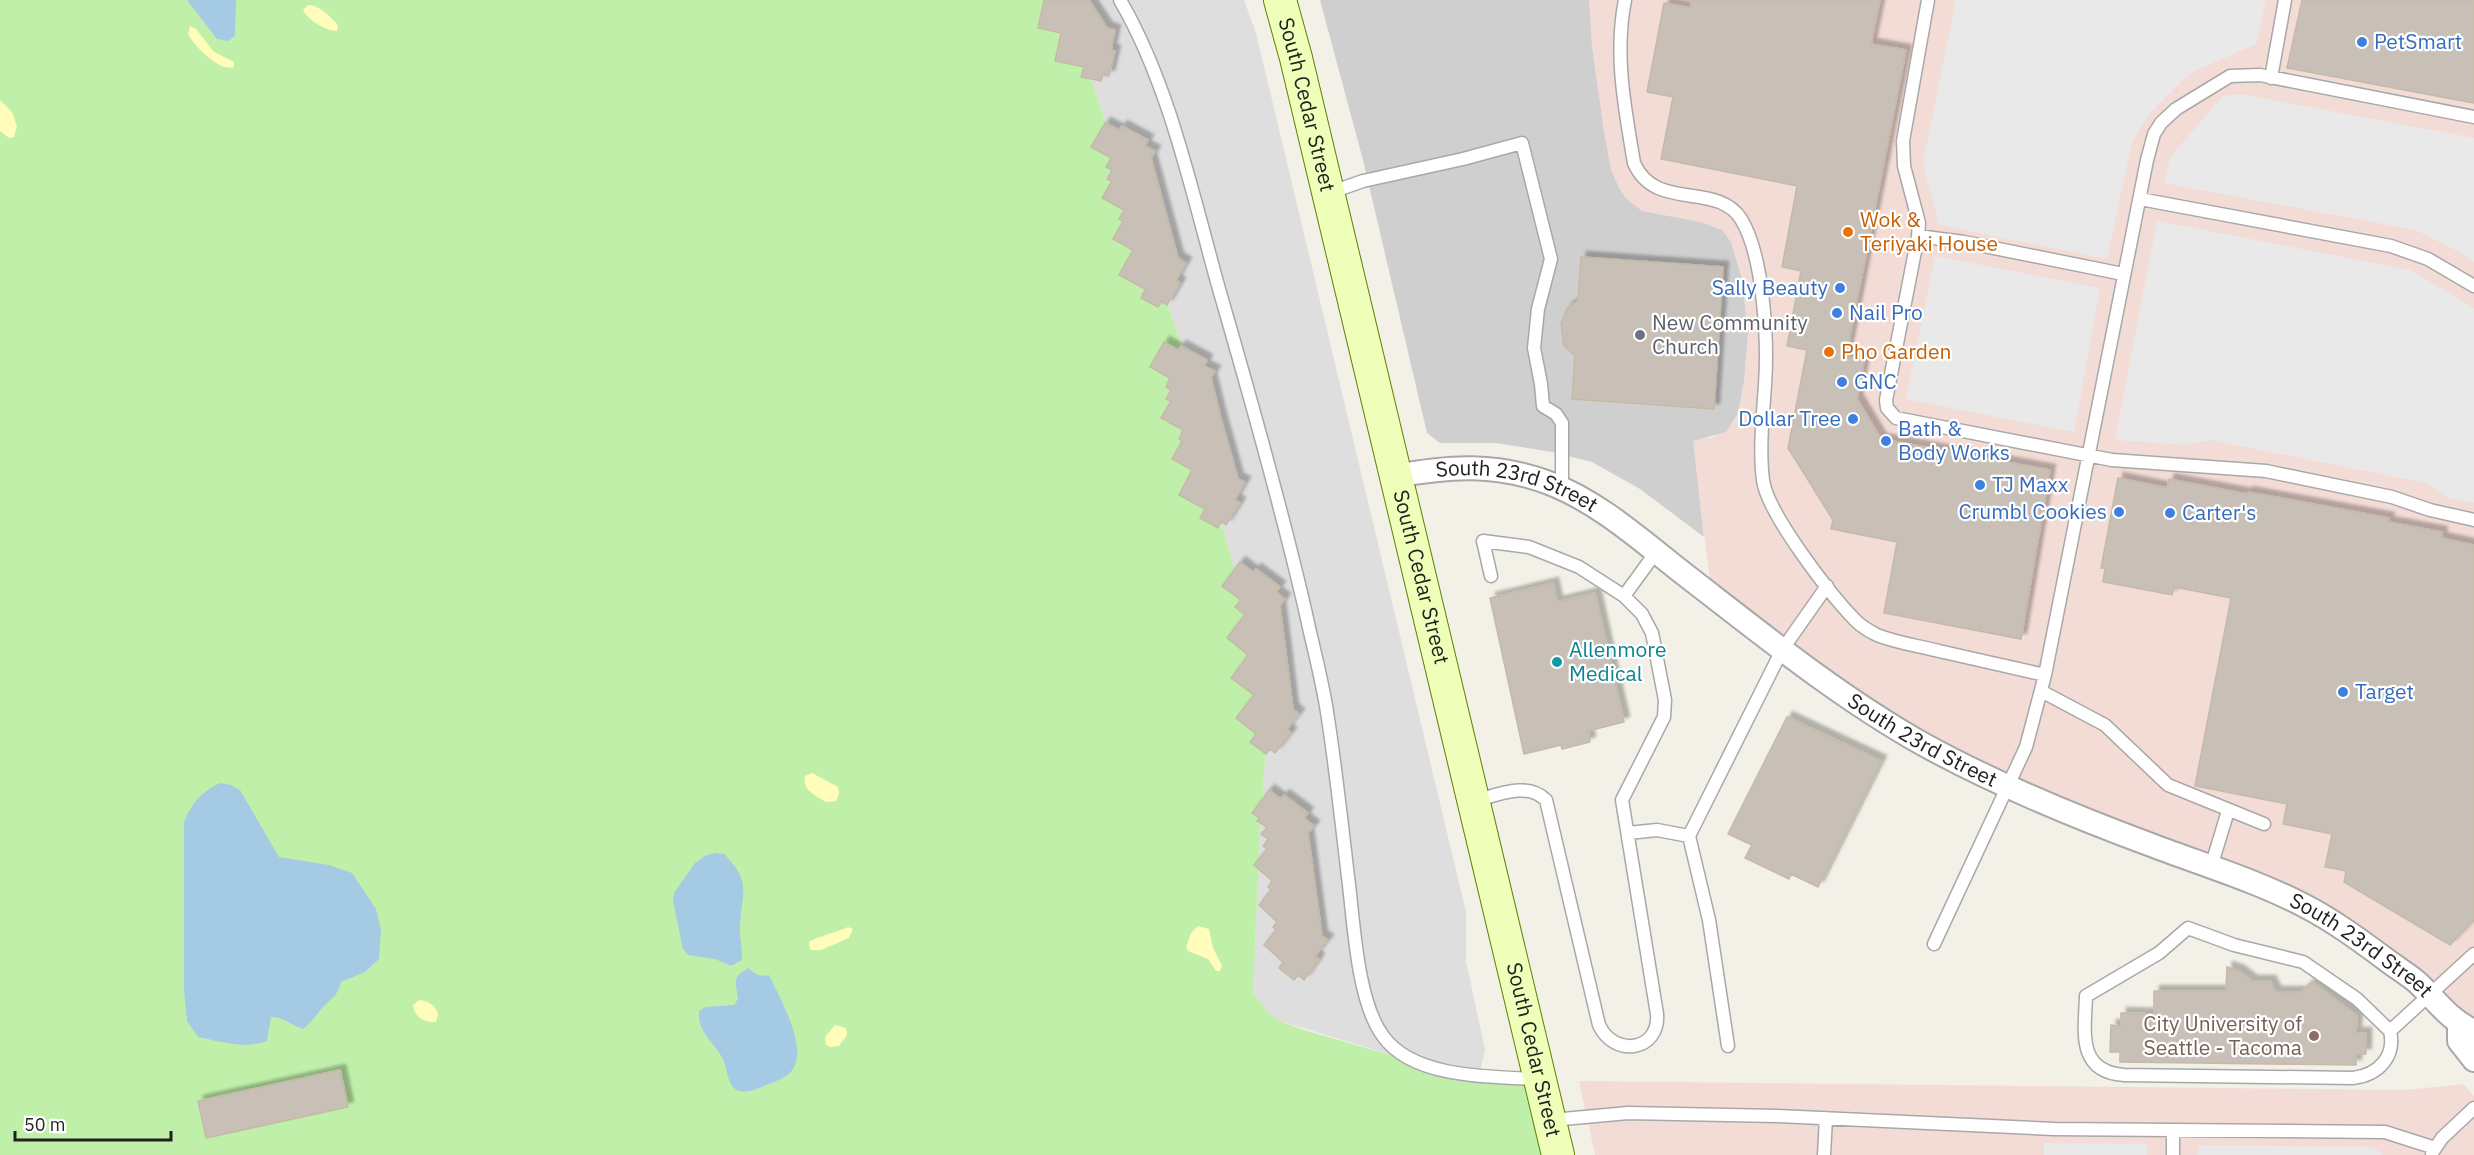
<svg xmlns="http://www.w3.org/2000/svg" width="2474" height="1155" font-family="'IBM Plex Sans',sans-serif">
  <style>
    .residential { fill: #dfdede }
    .commercial { fill: #f4dcd6 }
    .religious { fill: #cfcfcf }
    .grass { fill: #c0efaa }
    .sand { fill: #fffdb9 }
    .parking { fill: #e9e9e9 }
    .water { fill: #a5cae3 }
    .building { fill: #c8c0b6; stroke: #c5baa8; stroke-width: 1.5; filter: url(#shadow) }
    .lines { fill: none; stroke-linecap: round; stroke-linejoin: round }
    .lane-casing { stroke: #a8a8a8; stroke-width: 15 }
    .street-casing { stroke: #a8a8a8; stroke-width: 26 }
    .secondary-casing { stroke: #5c8100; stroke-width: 34 }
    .lane { stroke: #fff; stroke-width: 12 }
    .street { stroke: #fff; stroke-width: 22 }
    .secondary { stroke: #effeb9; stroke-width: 32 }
    .shop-dot { fill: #3f7fe0; stroke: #fff; stroke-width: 2 }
    .food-dot { fill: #e8710a; stroke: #fff; stroke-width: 2 }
    .worship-dot { fill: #6b7280; stroke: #fff; stroke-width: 2 }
    .culture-dot { fill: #0f9aa8; stroke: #fff; stroke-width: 2 }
    .education-dot { fill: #8d6e63; stroke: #fff; stroke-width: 2 }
    .labels { text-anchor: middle; stroke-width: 4.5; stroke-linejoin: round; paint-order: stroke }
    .shop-label { font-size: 21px; fill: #366cbe; stroke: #fff; text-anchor: start }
    .street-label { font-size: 21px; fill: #212121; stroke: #fff }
    .food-label { font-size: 21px; fill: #c56008; stroke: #fff; text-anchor: start }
    .worship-label { font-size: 21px; fill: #5b616d; stroke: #fff; text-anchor: start }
    .culture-label { font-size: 21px; fill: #0d838f; stroke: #fff; text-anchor: start }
    .education-label { font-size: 21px; fill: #785e54; stroke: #fff; text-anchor: end }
  </style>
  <defs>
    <filter id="shadow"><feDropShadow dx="5.5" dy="-5.5" stdDeviation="1.5" flood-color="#0004"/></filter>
  </defs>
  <rect width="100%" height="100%" fill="#f2f0e7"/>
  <path class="residential" d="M 1047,0 L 1244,0 L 1256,33 L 1466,912 L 1466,961 L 1485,1050 L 1479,1076 L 1418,1063 L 1280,1021 L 1268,1013 L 1253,992 L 1260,834 L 1270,688 L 1226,541 L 1190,370 L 1071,20 Z"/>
  <path class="commercial" d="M 1589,0 L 2474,0 L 2474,1051 L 2437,1005 L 2336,925 L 1985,776 L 1712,595 L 1692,440 L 1713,437 L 1734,422 L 1738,414 L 1744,381 L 1748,334 L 1742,279 L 1731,242 L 1701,222 L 1642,211 L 1626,198 L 1619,188 L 1611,169 L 1604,131 L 1592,46 Z
    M 1579,1081 L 2406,1090 L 2464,1084 L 2474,1096 L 2474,1155 L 1595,1155 Z"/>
  <path class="religious" d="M 1320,0 L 1589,0 L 1592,46 L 1604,131 L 1611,169 L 1619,188 L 1626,198 L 1642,211 L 1701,222 L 1722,230 L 1731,242 L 1742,279 L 1748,334 L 1744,381 L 1738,414 L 1726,432 L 1693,441 L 1704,537 L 1640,489 L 1592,462 L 1552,452 L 1496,443 L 1440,443 L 1427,433 L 1363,160 Z"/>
  <path class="grass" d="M 0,0 L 1047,0 L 1071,20 L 1190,370 L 1226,541 L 1270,688 L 1260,834 L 1253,992 L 1268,1013 L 1280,1021 L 1304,1030 L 1418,1063 L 1541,1079 L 1558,1155 L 0,1155 Z"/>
  <path class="sand" d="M 308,5 C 319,5 331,17 338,25 L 337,31 C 326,31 308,20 303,10 Z
    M 190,26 L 196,29 L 214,52 L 234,62 L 234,67 C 221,73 194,46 188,34 Z
    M 0,100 L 12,112 L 17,126 L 14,137 L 9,138 L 0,131 Z
    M 812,773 L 838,787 L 839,793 L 836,801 L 826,802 C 815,795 802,790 805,776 Z
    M 1198,926 L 1209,929 L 1213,948 L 1222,966 L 1220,971 L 1216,971 L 1208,959 L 1188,951 L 1186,947 L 1191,933 Z
    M 848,927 L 853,929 L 849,938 L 821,950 L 810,950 L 809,942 C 816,937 838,932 848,927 Z
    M 419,1000 C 428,1001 436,1005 438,1015 L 436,1022 C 425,1023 414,1017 413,1005 Z
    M 835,1025 L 846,1028 L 847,1035 L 839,1046 L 830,1047 L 826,1045 L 825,1037 Z"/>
  <path class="parking" d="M 1956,0 L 2266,0 L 2256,44 L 2190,73 L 2150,113 L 2132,142 L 2107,259 L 1939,225 L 1923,163 Z
    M 2240,94 L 2474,138 L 2474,262 L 2456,250 L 2416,230 L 2164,183 L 2171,156 L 2223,96 Z
    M 2157,221 L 2410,270 L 2474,308 L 2474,503 L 2448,498 L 2426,483 L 2211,440 L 2187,445 L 2115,440 Z
    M 1935,256 L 2100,288 L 2074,432 L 1906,399 Z
    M 2044,1143 L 2147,1144 L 2147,1155 L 2044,1155 Z
    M 2199,1145 L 2373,1147 L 2383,1155 L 2198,1155 Z"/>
  <path class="water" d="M 187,0 L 236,0 L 235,36 L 228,41 L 217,39 Z
    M 220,783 L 231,785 L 240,790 L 279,857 L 329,865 L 352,873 L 376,909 L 381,930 L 379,959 L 365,972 L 341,982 C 338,995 333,997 324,1006 C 317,1014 312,1022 303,1029 C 291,1025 284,1017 271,1017 L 267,1041 C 244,1049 222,1042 198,1037 L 187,1021 L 184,989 L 184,822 C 192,803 201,792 220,783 Z
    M 715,853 L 724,854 C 753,883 741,892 740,927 C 739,938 743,948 742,960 L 731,966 L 715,959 L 688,955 L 683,949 L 673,901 L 674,893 L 695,863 L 705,856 Z
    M 749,968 C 754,975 762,977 769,975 C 779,996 805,1042 795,1065 C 790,1077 777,1081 766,1085 C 757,1089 744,1095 735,1089 C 727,1083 727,1067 723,1059 C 715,1043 697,1032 699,1011 L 705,1007 L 734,1005 L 738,999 C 736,982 731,977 749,968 Z"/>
  <path class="building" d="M 1044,0 L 1089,0 L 1107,28 L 1115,30 L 1111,50 L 1115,51 L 1109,76 L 1103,74 L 1101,81 L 1081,77 L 1084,67 L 1055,61 L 1061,33 L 1038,28 Z
    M 1692,0 L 1880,0 L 1871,44 L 1906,50 L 1846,357 L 1864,361 L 1857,399 L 1881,439 L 2050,470 L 2021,639 L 1884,613 L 1897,542 L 1831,529 L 1833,520 L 1788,448 L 1807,350 L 1787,346 L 1801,271 L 1782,267 L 1797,186 L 1661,159 L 1673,97 L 1647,92 L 1664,3 L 1690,8 Z
    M 2302,0 L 2474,0 L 2474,103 L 2287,68 Z
    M 1105,123 L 1119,130 L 1122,126 L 1148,140 L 1145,146 L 1155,151 L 1151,158 L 1161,195 L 1178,258 L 1186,263 L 1176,280 L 1180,283 L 1167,305 L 1162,301 L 1158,307 L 1141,298 L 1145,289 L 1119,275 L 1133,250 L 1113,239 L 1123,221 L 1119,219 L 1124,210 L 1102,198 L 1112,181 L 1107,179 L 1112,170 L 1106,167 L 1111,158 L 1091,147 Z
    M 1581,257 L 1723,267 L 1714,409 L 1572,399 L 1575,356 L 1564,346 L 1561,324 L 1567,308 L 1578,301 Z
    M 1164,342 L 1178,350 L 1181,346 L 1207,360 L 1204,366 L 1215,371 L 1211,378 L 1220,415 L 1238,479 L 1245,482 L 1235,500 L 1240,503 L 1226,525 L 1221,521 L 1218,528 L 1200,518 L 1205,509 L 1179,495 L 1192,470 L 1172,459 L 1182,441 L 1179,439 L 1183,430 L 1161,418 L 1171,401 L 1166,399 L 1171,390 L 1166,387 L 1170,378 L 1150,367 Z
    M 2118,478 L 2167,488 L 2169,479 L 2247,494 L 2248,492 L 2389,518 L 2388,522 L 2442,532 L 2441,538 L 2474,545 L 2474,920 L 2450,945 L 2344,882 L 2346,871 L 2325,867 L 2332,834 L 2283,824 L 2287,804 L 2195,786 L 2231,598 L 2174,587 L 2172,595 L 2103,582 L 2105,568 L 2101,568 Z
    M 1240,562 L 1253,572 L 1256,569 L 1280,587 L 1276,592 L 1285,599 L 1280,606 L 1293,709 L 1299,714 L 1287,729 L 1291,733 L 1275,753 L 1270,749 L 1266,754 L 1250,742 L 1256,734 L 1236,718 L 1254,695 L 1231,678 L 1248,655 L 1227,638 L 1245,615 L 1235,607 L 1241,600 L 1222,586 Z
    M 1553,583 L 1557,602 L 1595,593 L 1624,722 L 1588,731 L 1590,742 L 1562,749 L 1561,745 L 1524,754 L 1490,598 Z
    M 1787,717 L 1881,761 L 1818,887 L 1791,874 L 1789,879 L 1745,858 L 1752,845 L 1728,834 Z
    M 1269,790 L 1281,799 L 1284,795 L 1308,813 L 1304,818 L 1314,826 L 1308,833 L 1322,936 L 1328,940 L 1315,956 L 1319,959 L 1304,980 L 1298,975 L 1294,980 L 1279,968 L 1283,962 L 1264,945 L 1276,930 L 1273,927 L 1277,922 L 1259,905 L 1271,890 L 1268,887 L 1272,881 L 1254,865 L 1267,849 L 1263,846 L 1268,839 L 1261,834 L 1267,827 L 1257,821 L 1259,818 L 1252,813 Z
    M 2227,967 L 2239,971 L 2252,981 L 2270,981 L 2276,992 L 2301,992 L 2312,982 L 2357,1016 L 2356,1033 L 2366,1033 L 2366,1054 L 2356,1054 L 2356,1065 L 2120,1062 L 2120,1052 L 2110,1052 L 2111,1025 L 2121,1026 L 2121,1013 L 2154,1014 L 2154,991 L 2226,991 Z
    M 340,1070 L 348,1107 L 206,1138 L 198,1101 Z"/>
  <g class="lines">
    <g class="lane-casing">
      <path id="lane" d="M 1120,0 C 1170,86 1192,193 1219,289 C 1250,396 1281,505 1306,614 C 1313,647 1322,679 1327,712 C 1336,769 1342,827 1349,885 C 1354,927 1358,1003 1383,1036 C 1413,1079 1493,1077 1540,1079
        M 1625,0 C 1614,55 1625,109 1634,163 C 1655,212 1717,181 1741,219 C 1764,256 1768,342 1765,385 C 1763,415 1759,449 1763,480 C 1767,513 1830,594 1855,620 C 1861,626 1869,631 1877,635 C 1897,643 1919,646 1939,651 C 1974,659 2010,667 2045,675
        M 1928,0 L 1903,141 L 1904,166 L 1919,223 L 1918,236 L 1886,400 L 1887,408 L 1896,418 L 2112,460 L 2266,471 L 2392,497 L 2430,510 L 2474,520
        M 2271,78 L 2285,0
        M 1329,193 L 1363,181 L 1463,159 L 1522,143 L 1551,259 L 1538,309 L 1534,348 L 1541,384 L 1543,406 L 1556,414 L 1562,423 L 1562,489
        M 2140,199 L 2391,246 L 2428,259 L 2474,286
        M 1918,236 L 1964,242 L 2123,274
        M 1624,596 L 1656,552
        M 2041,691 L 2105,725 L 2168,785 L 2264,824
        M 1475,801 C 1497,795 1527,781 1546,800 L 1599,1025 C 1614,1058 1660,1051 1657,1014 L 1622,800 L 1664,717 L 1665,700 L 1652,633 L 1642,614 L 1624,596 L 1579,567 L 1529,547 L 1483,541 L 1491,576
        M 1628,833 L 1657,830 L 1689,836
        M 2211,867 L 2228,811
        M 2188,928 L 2234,945 L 2303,962 L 2357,999 L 2390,1031 C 2396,1057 2378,1075 2353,1078 L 2124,1075 C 2076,1072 2085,1030 2086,996 L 2159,953 Z
        M 1934,944 L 2026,747 L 2045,675 L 2147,160 L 2154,134 L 2161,123 L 2176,109 L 2230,76 L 2260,75 L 2474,117
        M 2390,1031 L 2474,954
        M 1728,1046 L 1709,920 L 1689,836 L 1782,650 L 1827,586
        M 1552,1120 L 1628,1113 L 1777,1116 L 2054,1129 L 2385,1132 L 2435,1148
        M 2432,1153 L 2442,1138 L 2474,1108
        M 1824,1155 L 1826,1118
        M 2173,1155 L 2173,1130"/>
    </g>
    <g class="street-casing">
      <g id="street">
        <path id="s1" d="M 1396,476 C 1450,466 1496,463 1549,483 C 1601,503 1644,543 1688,577 C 1763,635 1838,696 1921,743 C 1995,784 2075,817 2154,846 C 2204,865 2257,881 2305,906 C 2334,921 2361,941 2388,961 C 2397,968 2409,975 2418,983 C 2437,1001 2449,1020 2474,1031"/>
        <path d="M 2459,1024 L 2459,1041 L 2474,1060"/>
      </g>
    </g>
    <g class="secondary-casing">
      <g id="secondary">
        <path id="s2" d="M 1280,0 L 1296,58 C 1383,424 1474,789 1558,1155"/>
      </g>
    </g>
    <use href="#lane" class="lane"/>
    <use href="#street" class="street"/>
    <use href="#secondary" class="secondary"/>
  </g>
  <g class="shop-dot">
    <circle cx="2362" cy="42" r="6"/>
    <circle cx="1840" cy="288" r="6"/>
    <circle cx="1837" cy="313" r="6"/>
    <circle cx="1842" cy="382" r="6"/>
    <circle cx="1853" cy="419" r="6"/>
    <circle cx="1886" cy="441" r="6"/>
    <circle cx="1980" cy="485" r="6"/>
    <circle cx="2119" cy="512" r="6"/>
    <circle cx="2170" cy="513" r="6"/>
    <circle cx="2343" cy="692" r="6"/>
  </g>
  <g class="food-dot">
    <circle cx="1848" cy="232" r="6"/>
    <circle cx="1829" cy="352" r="6"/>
  </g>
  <circle class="worship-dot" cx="1640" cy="335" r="6"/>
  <circle class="culture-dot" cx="1557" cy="662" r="6"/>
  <circle class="education-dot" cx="2314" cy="1036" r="6"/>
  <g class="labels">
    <g class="shop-label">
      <text x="2374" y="49">PetSmart</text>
      <text x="1828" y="295" text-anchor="end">Sally Beauty</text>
      <text x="1849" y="320">Nail Pro</text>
      <text x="1854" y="389">GNC</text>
      <text x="1841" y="426" text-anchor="end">Dollar Tree</text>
      <text x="1898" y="436">Bath &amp;<tspan x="1898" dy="24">Body Works</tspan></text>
      <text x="1992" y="492">TJ Maxx</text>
      <text x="2107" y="519" text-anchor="end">Crumbl Cookies</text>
      <text x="2182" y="520">Carter's</text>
      <text x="2355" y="699">Target</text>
    </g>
    <g class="street-label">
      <text dy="7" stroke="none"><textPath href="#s2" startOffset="108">South Cedar Street</textPath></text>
      <text dy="7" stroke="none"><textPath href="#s1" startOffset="124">South 23rd Street</textPath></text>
      <text dy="7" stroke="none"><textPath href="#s2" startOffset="594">South Cedar Street</textPath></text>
      <text dy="7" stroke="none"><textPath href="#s1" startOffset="610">South 23rd Street</textPath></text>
      <text dy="7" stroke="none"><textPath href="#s1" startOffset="1096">South 23rd Street</textPath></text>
      <text dy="7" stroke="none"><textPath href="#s2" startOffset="1080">South Cedar Street</textPath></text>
    </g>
    <g class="food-label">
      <text x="1860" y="227">Wok &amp;<tspan x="1860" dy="24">Teriyaki House</tspan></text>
      <text x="1841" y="359">Pho Garden</text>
    </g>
    <g class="worship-label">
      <text x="1652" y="330">New Community<tspan x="1652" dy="24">Church</tspan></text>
    </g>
    <g class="culture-label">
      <text x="1569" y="657">Allenmore<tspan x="1569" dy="24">Medical</tspan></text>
    </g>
    <g class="education-label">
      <text x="2302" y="1031">City University of<tspan x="2302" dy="24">Seattle - Tacoma</tspan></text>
    </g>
  </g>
  <path d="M15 1131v9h156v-9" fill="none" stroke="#212121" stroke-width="3"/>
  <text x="24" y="1131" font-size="18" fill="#212121" stroke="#ffffff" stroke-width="4.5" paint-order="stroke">50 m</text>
</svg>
